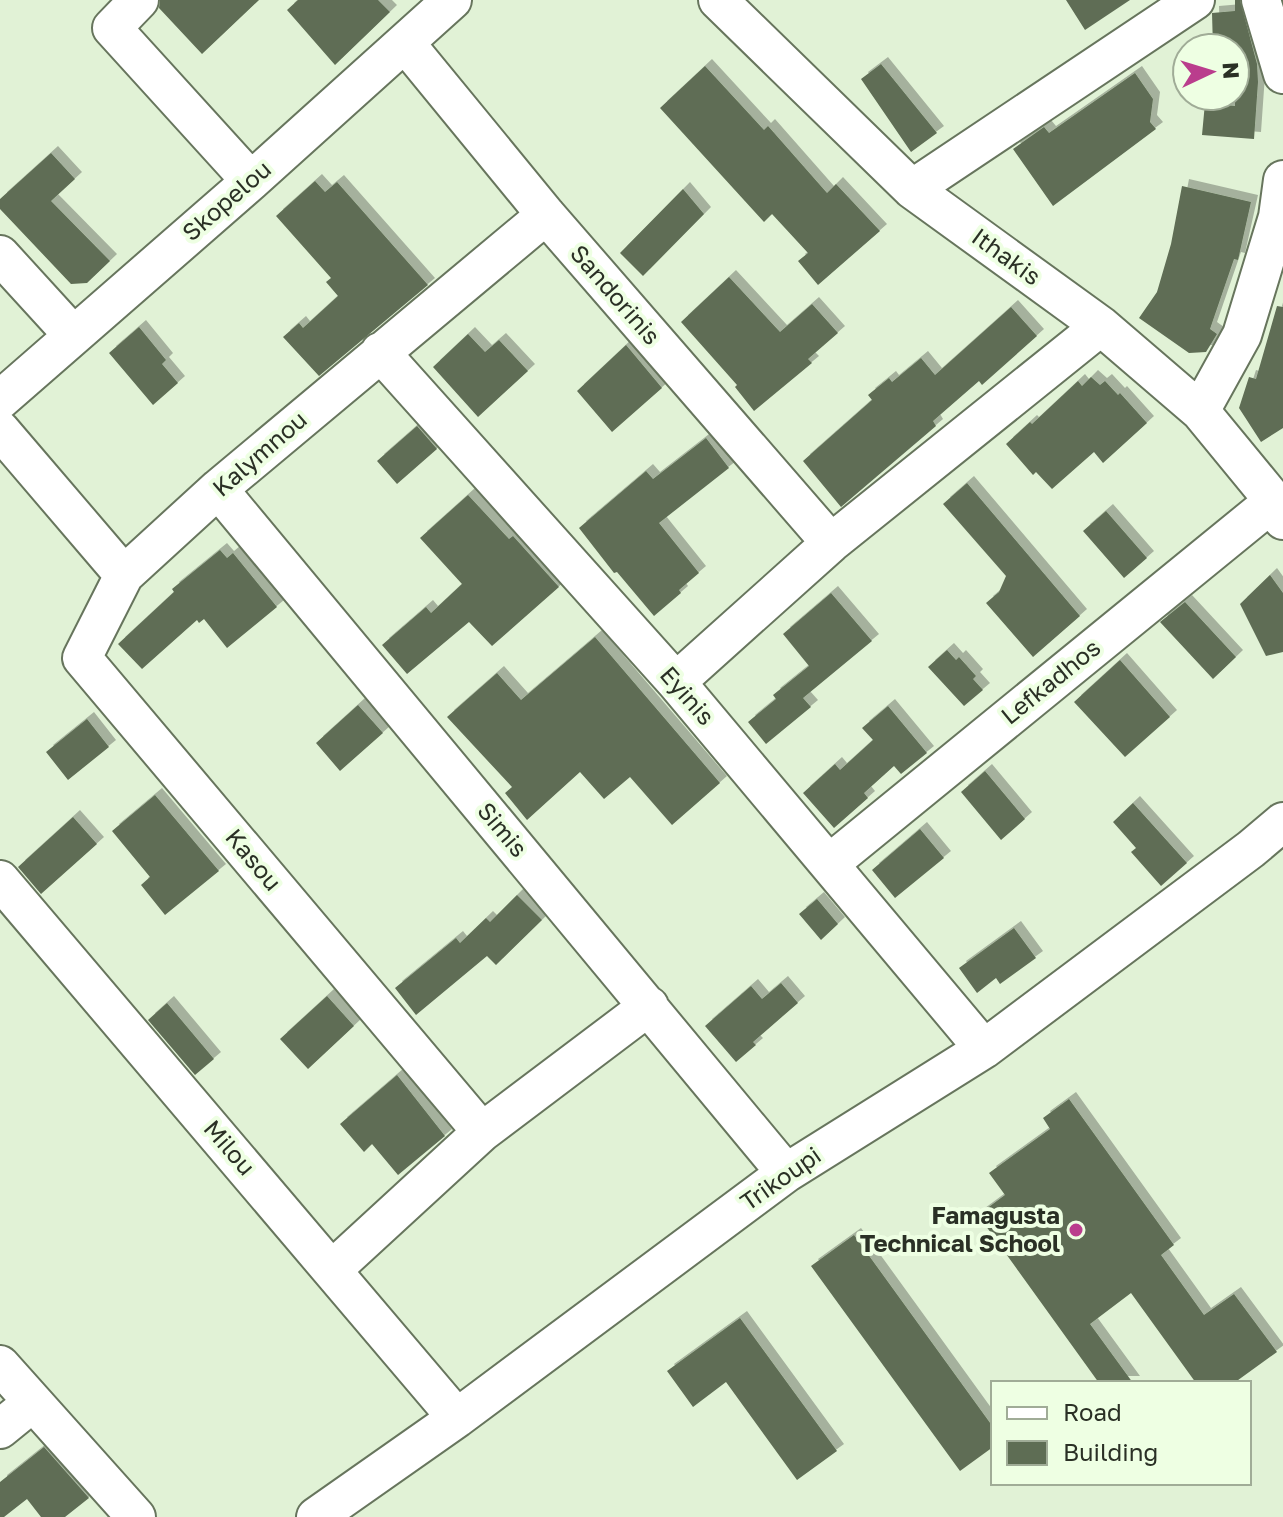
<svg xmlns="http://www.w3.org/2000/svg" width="1283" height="1517" font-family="'Golos Text',sans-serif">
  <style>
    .building { fill: #5e6d54; filter: url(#shadow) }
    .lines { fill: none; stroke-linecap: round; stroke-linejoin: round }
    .minor-casing { stroke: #67755d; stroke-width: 42 }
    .minor { stroke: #fff; stroke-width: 38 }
    .poi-dot { fill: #ba3d8d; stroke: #eeffe3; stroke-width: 3 }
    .labels { text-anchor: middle; stroke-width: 8; stroke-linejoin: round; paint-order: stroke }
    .street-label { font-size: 24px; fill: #2a3025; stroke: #eeffe3 }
    .poi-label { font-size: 24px; font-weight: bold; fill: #2a3025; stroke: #eeffe3; text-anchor: end }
  </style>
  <defs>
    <filter id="shadow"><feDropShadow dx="7" dy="-7" stdDeviation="0" flood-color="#0004"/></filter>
  </defs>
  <rect width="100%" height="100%" fill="#e1f2d6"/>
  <path class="building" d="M 160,0 L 259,0 L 202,54 L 159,8 Z
    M 298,0 L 378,0 L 390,12 L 335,65 L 287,10 Z
    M 1066,0 L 1130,0 L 1085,30 Z
    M 1235,0 L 1240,0 L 1257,64 L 1258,82 L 1254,139 L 1202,135 L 1205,103 L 1235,106 L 1235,48 L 1213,48 L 1212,13 L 1235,11 Z
    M 881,64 L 937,133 L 911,152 L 861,79 Z
    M 705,66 L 764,130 L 768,126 L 827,193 L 836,184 L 880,231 L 818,285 L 798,261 L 808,253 L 772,214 L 764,222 L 660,108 Z
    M 1135,73 L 1153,99 L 1150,122 L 1156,129 L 1053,206 L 1013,149 L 1044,127 L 1049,133 Z
    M 51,153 L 75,179 L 51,201 L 110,261 L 87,283 L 71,284 L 0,209 L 0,199 Z
    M 315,181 L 325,192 L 337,182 L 428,285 L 319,376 L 283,337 L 299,323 L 303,328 L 338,296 L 326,282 L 331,278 L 276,216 Z
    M 1182,186 L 1251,202 L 1238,260 L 1234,259 L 1210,329 L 1217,334 L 1206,352 L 1189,353 L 1139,318 L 1157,292 L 1171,244 Z
    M 683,189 L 704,214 L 643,276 L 620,253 Z
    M 729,277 L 780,332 L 812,304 L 838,333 L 808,359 L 812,363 L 754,411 L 735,387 L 737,385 L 681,322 Z
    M 1277,306 L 1283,307 L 1283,428 L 1261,442 L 1239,408 L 1249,377 L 1256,379 Z
    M 1011,307 L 1037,336 L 982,385 L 979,381 L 933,421 L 936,426 L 841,507 L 803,461 L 872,400 L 868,395 L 889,378 L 892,382 L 921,358 L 935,375 Z
    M 139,327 L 166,360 L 162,364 L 178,383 L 153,405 L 109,353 Z
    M 468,334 L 485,352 L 499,340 L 528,371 L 478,417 L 433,367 Z
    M 626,345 L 662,388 L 612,432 L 577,391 Z
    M 1091,377 L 1100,385 L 1105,381 L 1118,395 L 1120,393 L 1147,423 L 1103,463 L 1094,452 L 1052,489 L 1036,472 L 1033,475 L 1006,444 L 1030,422 L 1032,424 L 1078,381 L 1082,386 Z
    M 417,426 L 437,449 L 397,484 L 377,461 Z
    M 706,438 L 729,468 L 659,523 L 699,573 L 679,590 L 681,593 L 654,616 L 617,572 L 614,573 L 579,528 L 646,471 L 653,479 Z
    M 967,483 L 1080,616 L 1033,657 L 986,603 L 999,592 L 1006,576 L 943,504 Z
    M 468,495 L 509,539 L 513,536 L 559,587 L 492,646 L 469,622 L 407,674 L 382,645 L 426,607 L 431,613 L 462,584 L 420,538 Z
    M 1106,511 L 1147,558 L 1124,578 L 1083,531 Z
    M 220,550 L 227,558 L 233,553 L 277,607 L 227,648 L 204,619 L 199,623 L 197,620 L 142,669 L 118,644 L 174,592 L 172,589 Z
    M 1270,575 L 1283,593 L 1283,652 L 1266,656 L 1240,604 Z
    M 831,593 L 872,641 L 803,698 L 811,707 L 766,744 L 748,722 L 776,699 L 773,695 L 809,666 L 783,634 Z
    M 1185,602 L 1236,657 L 1213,679 L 1160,622 Z
    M 595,637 L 720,783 L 672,825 L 630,777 L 604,799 L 580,772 L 527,820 L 505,793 L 512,787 L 447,717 L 497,673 L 521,700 Z
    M 947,650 L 956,660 L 959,657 L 976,676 L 973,679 L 983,690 L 964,706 L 928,667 Z
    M 1120,660 L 1170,717 L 1125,757 L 1074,702 Z
    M 358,705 L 383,733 L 340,771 L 316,743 Z
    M 888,706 L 927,753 L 901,774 L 894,766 L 864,793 L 868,798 L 834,828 L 803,793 L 835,764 L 840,770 L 873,740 L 862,728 Z
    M 87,719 L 109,747 L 68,780 L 46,752 Z
    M 985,771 L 1025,819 L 1001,840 L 961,792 Z
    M 155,795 L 219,871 L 165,915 L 141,885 L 150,877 L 112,831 Z
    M 1133,803 L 1187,863 L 1161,886 L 1131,852 L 1136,848 L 1113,822 Z
    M 73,817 L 97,844 L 41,894 L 18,867 Z
    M 920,829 L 944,858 L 895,898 L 872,870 Z
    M 517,895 L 542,920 L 496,965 L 487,956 L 416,1015 L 395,988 L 456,938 L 460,943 L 486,918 L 490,922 Z
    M 817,899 L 838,924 L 821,940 L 799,914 Z
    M 1014,928 L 1036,958 L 1000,984 L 996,978 L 977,993 L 959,968 Z
    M 781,983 L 798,1003 L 753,1042 L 756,1045 L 736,1062 L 705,1026 L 751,986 L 762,999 Z
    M 327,996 L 354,1026 L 308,1069 L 280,1039 Z
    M 167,1003 L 214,1059 L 195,1075 L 148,1020 Z
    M 397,1075 L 445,1136 L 398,1175 L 372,1144 L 364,1152 L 340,1124 Z
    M 1069,1099 L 1174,1245 L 1161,1255 L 1204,1315 L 1234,1294 L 1277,1352 L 1234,1383 L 1196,1383 L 1131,1293 L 1090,1324 L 1133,1383 L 1099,1383 L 978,1215 L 1005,1195 L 989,1173 L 1050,1129 L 1043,1118 Z
    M 854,1235 L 993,1427 L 993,1447 L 960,1471 L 811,1266 Z
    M 740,1318 L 837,1451 L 797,1480 L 726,1382 L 693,1407 L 667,1371 Z
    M 44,1447 L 89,1498 L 65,1517 L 41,1517 L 27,1499 L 4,1517 L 0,1517 L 0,1482 Z"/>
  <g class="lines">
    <g class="minor-casing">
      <path id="minor" d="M 139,0 L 112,28 L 251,181
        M 718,0 L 912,189 L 1101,326 L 1200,411 L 1274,501 L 1283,520
        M 1261,0 L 1283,74
        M 405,43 L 546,215 L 831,543
        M 912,189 L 1195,0
        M 0,255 L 73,335
        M 380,352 L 676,682 L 984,1049
        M 0,400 L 251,181 L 452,0
        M 1200,411 L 1242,335 L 1278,217 L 1283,180
        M 0,430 L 124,575 L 218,489 L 546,215
        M 218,489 L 786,1173
        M 124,575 L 82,658 L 482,1132
        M 676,682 L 831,543 L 1101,326
        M 829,864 L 1274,501
        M 0,880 L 457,1418
        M 333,1269 L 482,1132 L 649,1006
        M 0,1365 L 136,1517
        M 0,1429 L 32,1403
        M 316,1517 L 457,1418 L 786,1173 L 984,1049 L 1251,849 L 1283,822"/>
    </g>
    <use href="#minor" class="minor"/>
  </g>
  <circle class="poi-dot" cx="1076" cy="1230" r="8"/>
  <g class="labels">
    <g class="street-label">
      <text transform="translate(227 201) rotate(-41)" y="8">Skopelou</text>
      <text transform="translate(1006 257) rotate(36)" y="8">Ithakis</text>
      <text transform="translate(615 295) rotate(49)" y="8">Sandorinis</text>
      <text transform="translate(260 454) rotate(-41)" y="8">Kalymnou</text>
      <text transform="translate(1051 682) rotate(-39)" y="8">Lefkadhos</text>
      <text transform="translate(687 696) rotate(49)" y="8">Eyinis</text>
      <text transform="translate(502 830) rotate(50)" y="8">Simis</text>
      <text transform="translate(253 860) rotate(50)" y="8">Kasou</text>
      <text transform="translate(229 1148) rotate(49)" y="8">Milou</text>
      <text transform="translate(781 1179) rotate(-35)" y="8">Trikoupi</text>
    </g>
    <g class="poi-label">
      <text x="1060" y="1224">Famagusta<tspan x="1060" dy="28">Technical School</tspan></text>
    </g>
  </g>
  <rect x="991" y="1381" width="260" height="104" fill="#eeffe3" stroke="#a0ac97" stroke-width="2"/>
  <rect x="1007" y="1407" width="40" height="12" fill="#ffffff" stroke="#a0ac97" stroke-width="2"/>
  <text x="1063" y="1421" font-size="24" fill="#2a3025">Road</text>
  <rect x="1007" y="1441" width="40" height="24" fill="#5e6d54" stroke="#a0ac97" stroke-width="2"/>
  <text x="1063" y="1461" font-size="24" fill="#2a3025">Building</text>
  <g transform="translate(1211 72) rotate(86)"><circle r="38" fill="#eeffe3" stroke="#a0ac97" stroke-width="2"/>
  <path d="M0-6L14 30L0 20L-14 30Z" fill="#ba3d8d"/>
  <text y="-12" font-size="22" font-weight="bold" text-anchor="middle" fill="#2a3025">N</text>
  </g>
</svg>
